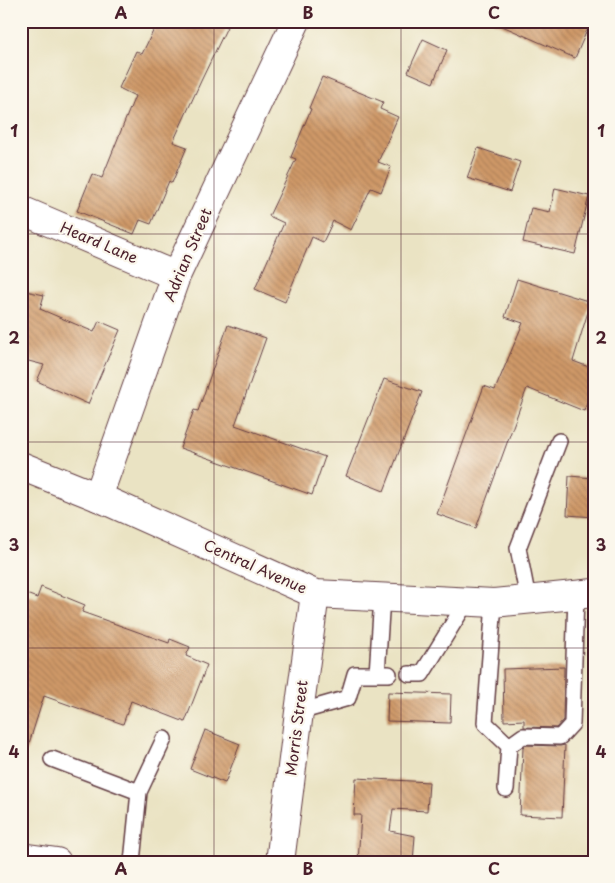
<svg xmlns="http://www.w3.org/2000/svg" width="615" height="883" font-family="'Playpen Sans',sans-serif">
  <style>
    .building { fill: url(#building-back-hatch) }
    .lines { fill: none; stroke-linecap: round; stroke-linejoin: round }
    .lane-casing { stroke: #623c42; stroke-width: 18 }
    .street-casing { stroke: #623c42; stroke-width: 30 }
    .secondary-casing { stroke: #623c42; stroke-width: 30 }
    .lane { stroke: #fff; stroke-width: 15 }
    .street { stroke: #fff; stroke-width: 28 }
    .secondary { stroke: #fff; stroke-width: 28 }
    .grid { fill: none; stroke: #4a1f2b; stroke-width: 1; stroke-opacity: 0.55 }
    .labels { text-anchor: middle; stroke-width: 4.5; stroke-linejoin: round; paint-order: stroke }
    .street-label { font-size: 15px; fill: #4a1f2b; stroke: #fbf7ec }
    .neatline { fill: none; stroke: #4a1f2b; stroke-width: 2 }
    .grid-label { font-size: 16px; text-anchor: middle; font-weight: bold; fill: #4a1f2b }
  </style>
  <defs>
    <pattern id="building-back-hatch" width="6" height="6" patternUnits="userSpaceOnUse" patternTransform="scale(1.25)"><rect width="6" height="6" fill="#cf9968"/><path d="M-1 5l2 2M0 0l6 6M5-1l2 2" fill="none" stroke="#aa7c56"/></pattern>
  </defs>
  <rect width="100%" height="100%" fill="#fbf7ec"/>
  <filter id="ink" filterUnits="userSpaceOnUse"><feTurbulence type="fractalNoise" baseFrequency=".02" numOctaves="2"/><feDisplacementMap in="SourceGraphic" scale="10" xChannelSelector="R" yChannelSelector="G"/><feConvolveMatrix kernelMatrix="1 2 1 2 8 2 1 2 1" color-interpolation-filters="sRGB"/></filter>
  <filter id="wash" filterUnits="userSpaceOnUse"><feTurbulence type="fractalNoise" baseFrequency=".0096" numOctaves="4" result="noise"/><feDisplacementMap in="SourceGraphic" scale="20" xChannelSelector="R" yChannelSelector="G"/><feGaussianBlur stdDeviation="1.12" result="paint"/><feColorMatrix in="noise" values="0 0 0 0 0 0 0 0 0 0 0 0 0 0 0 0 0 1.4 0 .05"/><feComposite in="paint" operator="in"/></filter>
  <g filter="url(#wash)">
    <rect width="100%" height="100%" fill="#eae3c3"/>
    <g id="blocks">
      <path class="building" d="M 158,21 L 216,21 L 227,27 L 201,81 L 173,142 L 187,147 L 172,183 L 169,181 L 151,224 L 140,220 L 134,234 L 77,211 L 92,174 L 102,178 L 135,96 L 119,88 L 136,51 L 142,54 Z
        M 491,21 L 591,21 L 575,58 Z
        M 423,39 L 447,50 L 433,83 L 408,72 Z
        M 322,77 L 383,102 L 380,109 L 398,117 L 378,162 L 391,167 L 381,192 L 371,188 L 351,230 L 333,221 L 323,242 L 312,237 L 285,302 L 255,289 L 284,223 L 269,216 L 296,159 L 291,157 L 311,109 L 309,108 Z
        M 478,148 L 520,162 L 510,192 L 467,178 Z
        M 555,188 L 589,196 L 575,254 L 523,242 L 531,208 L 550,212 Z
        M 517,279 L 591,302 L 573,361 L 594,369 L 594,385 L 584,411 L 527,388 L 476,528 L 437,514 L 484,386 L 495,390 L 523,323 L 505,317 Z
        M 21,290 L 44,295 L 40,309 L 94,332 L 99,321 L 120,330 L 88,404 L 37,381 L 44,365 L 21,359 Z
        M 228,325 L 266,338 L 235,425 L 325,457 L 312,495 L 180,448 L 194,410 L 198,411 Z
        M 384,379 L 422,392 L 384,491 L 346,476 Z
        M 569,476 L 594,478 L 594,517 L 567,515 Z
        M 41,587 L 85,605 L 82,612 L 169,643 L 170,639 L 190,647 L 186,656 L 207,665 L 185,722 L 131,701 L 123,724 L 44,696 L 26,753 L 21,752 L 21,592 L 37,598 Z
        M 564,667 L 563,720 L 556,728 L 524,727 L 524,720 L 504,721 L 503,669 Z
        M 388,692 L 451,694 L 450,723 L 387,721 Z
        M 205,730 L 240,744 L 225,783 L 190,769 Z
        M 526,745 L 560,746 L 565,745 L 562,817 L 520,815 L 523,748 Z
        M 356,778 L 429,782 L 427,811 L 393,809 L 390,831 L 415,836 L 413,862 L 358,862 L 361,815 L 354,815 Z"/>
    </g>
  </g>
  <g filter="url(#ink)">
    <use href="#blocks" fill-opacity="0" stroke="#623c42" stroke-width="1"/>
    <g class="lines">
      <g class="lane-casing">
        <path id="lane" d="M 528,599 L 518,548 L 559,441
          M 494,603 L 485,723 L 509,746 L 506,789
          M 377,674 L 382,597
          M 409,674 L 422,674 L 467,601
          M 299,712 L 348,698 L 355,674 L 389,674
          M 509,746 L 523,736 L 560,737 L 572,724 L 576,594
          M 52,759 L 139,792
          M 132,862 L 139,792 L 164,739"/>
      </g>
      <g class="street-casing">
        <path id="street" d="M 21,210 L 176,276
          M 98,497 L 176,276 L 296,21
          M 21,857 L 57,862
          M 280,862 L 299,712 L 315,594"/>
      </g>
      <g class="secondary-casing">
        <path id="secondary" d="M 21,466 L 98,497 L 315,594 L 494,603 L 594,593"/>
      </g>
      <use href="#lane" class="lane"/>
      <use href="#street" class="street"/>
      <use href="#secondary" class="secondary"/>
    </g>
  </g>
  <path class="grid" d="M 214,21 L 214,862M 401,21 L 401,862M 21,234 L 594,234M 21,442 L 594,442M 21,648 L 594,648"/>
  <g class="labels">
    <g class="street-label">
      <text transform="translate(99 243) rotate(23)" y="5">Heard Lane</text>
      <text transform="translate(188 255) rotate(-67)" y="5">Adrian Street</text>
      <text transform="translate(255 567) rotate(24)" y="5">Central Avenue</text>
      <text transform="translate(297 728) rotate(-83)" y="5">Morris Street</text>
    </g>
  </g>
  <rect width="615" height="883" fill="none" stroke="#fbf7ec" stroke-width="55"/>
  <rect x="28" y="28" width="560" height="828" class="neatline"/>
  <g class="grid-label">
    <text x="121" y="19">A</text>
    <text x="308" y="19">B</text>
    <text x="494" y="19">C</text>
    <text x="14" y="137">1</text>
    <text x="601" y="137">1</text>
    <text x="14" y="344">2</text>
    <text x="601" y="344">2</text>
    <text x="14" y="551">3</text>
    <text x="601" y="551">3</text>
    <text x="14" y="758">4</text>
    <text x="601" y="758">4</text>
    <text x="121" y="875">A</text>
    <text x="308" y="875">B</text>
    <text x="494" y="875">C</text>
  </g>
</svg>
